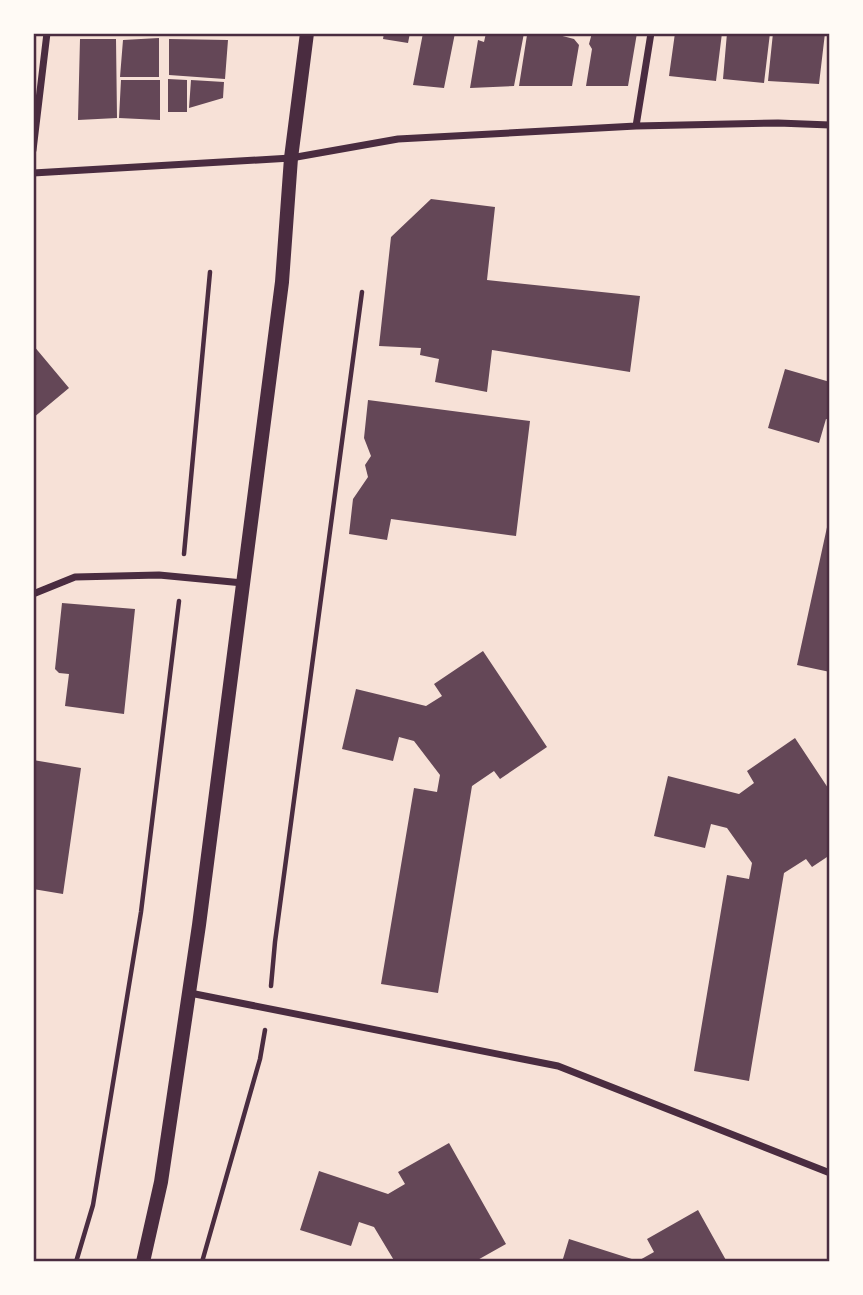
<svg xmlns="http://www.w3.org/2000/svg" width="863" height="1295" font-family="'Nunito Sans',sans-serif">
  <style>
    .building { fill: #644757 }
    .lines { fill: none; stroke-linecap: round; stroke-linejoin: round }
    .path { stroke: #4a2c40; stroke-width: 4.5 }
    .minor { stroke: #4a2c40; stroke-width: 7 }
    .secondary { stroke: #4a2c40; stroke-width: 14 }
    .neatline { fill: none; stroke: #4a2c40; stroke-width: 2.5 }
  </style>
  <rect width="100%" height="100%" fill="#f7e1d7"/>
  <path class="building" d="M 384,33 L 410,33 L 408,43 L 383,39 Z
    M 423,33 L 455,33 L 444,88 L 413,85 Z
    M 486,33 L 524,33 L 514,86 L 470,88 L 478,40 L 484,42 Z
    M 533,33 L 551,33 L 574,39 L 579,45 L 572,86 L 519,86 L 527,35 Z
    M 592,33 L 637,33 L 628,86 L 586,86 L 592,49 L 589,44 Z
    M 675,33 L 722,33 L 716,81 L 669,76 Z
    M 727,33 L 770,33 L 764,83 L 723,79 Z
    M 773,33 L 825,33 L 819,84 L 768,81 Z
    M 159,38 L 159,77 L 120,77 L 123,40 Z
    M 80,39 L 116,39 L 117,118 L 78,120 Z
    M 169,39 L 228,40 L 225,79 L 169,75 Z
    M 168,79 L 187,80 L 187,112 L 168,112 Z
    M 121,80 L 160,80 L 160,120 L 119,118 Z
    M 191,80 L 224,82 L 223,98 L 189,108 Z
    M 431,199 L 495,207 L 487,280 L 640,296 L 630,372 L 492,350 L 487,392 L 435,382 L 439,359 L 420,355 L 421,348 L 379,346 L 391,237 Z
    M 33,345 L 69,388 L 33,418 Z
    M 785,369 L 830,382 L 830,420 L 826,419 L 819,443 L 768,428 Z
    M 368,400 L 530,421 L 516,536 L 391,519 L 387,540 L 349,534 L 353,499 L 368,477 L 365,465 L 371,456 L 364,438 Z
    M 829,518 L 830,518 L 830,672 L 797,665 Z
    M 62,603 L 135,609 L 124,714 L 65,706 L 69,674 L 59,673 L 55,669 Z
    M 483,651 L 547,747 L 500,779 L 494,771 L 472,786 L 438,993 L 381,984 L 414,788 L 437,792 L 440,775 L 414,741 L 399,737 L 393,761 L 342,749 L 356,689 L 426,706 L 442,696 L 434,684 Z
    M 795,738 L 830,791 L 830,855 L 812,867 L 806,859 L 784,873 L 749,1081 L 694,1071 L 727,875 L 749,879 L 752,863 L 727,828 L 711,824 L 705,848 L 654,836 L 668,776 L 739,794 L 754,783 L 747,771 Z
    M 33,760 L 81,768 L 63,894 L 33,889 Z
    M 449,1143 L 506,1244 L 474,1262 L 395,1262 L 374,1227 L 359,1222 L 351,1246 L 300,1230 L 319,1171 L 388,1194 L 405,1184 L 398,1172 Z
    M 698,1210 L 727,1262 L 562,1262 L 569,1239 L 638,1261 L 654,1252 L 647,1239 Z"/>
  <g class="lines">
    <path class="path" d="M 184,554 L 210,272
      M 271,986 L 275,942 L 362,292
      M 76,1262 L 93,1205 L 141,912 L 179,601
      M 202,1262 L 260,1059 L 265,1030"/>
    <path class="minor" d="M 636,126 L 651,33
      M 33,150 L 47,33
      M 33,173 L 291,158 L 398,139 L 636,126 L 778,123 L 830,125
      M 33,594 L 75,577 L 159,575 L 243,583
      M 190,993 L 558,1066 L 830,1173"/>
    <path class="secondary" d="M 143,1262 L 161,1182 L 199,925 L 282,282 L 291,158 L 307,33"/>
  </g>
  <rect width="863" height="1295" fill="none" stroke="#fffaf5" stroke-width="70"/>
  <rect x="35" y="35" width="793" height="1225" class="neatline"/>
</svg>
